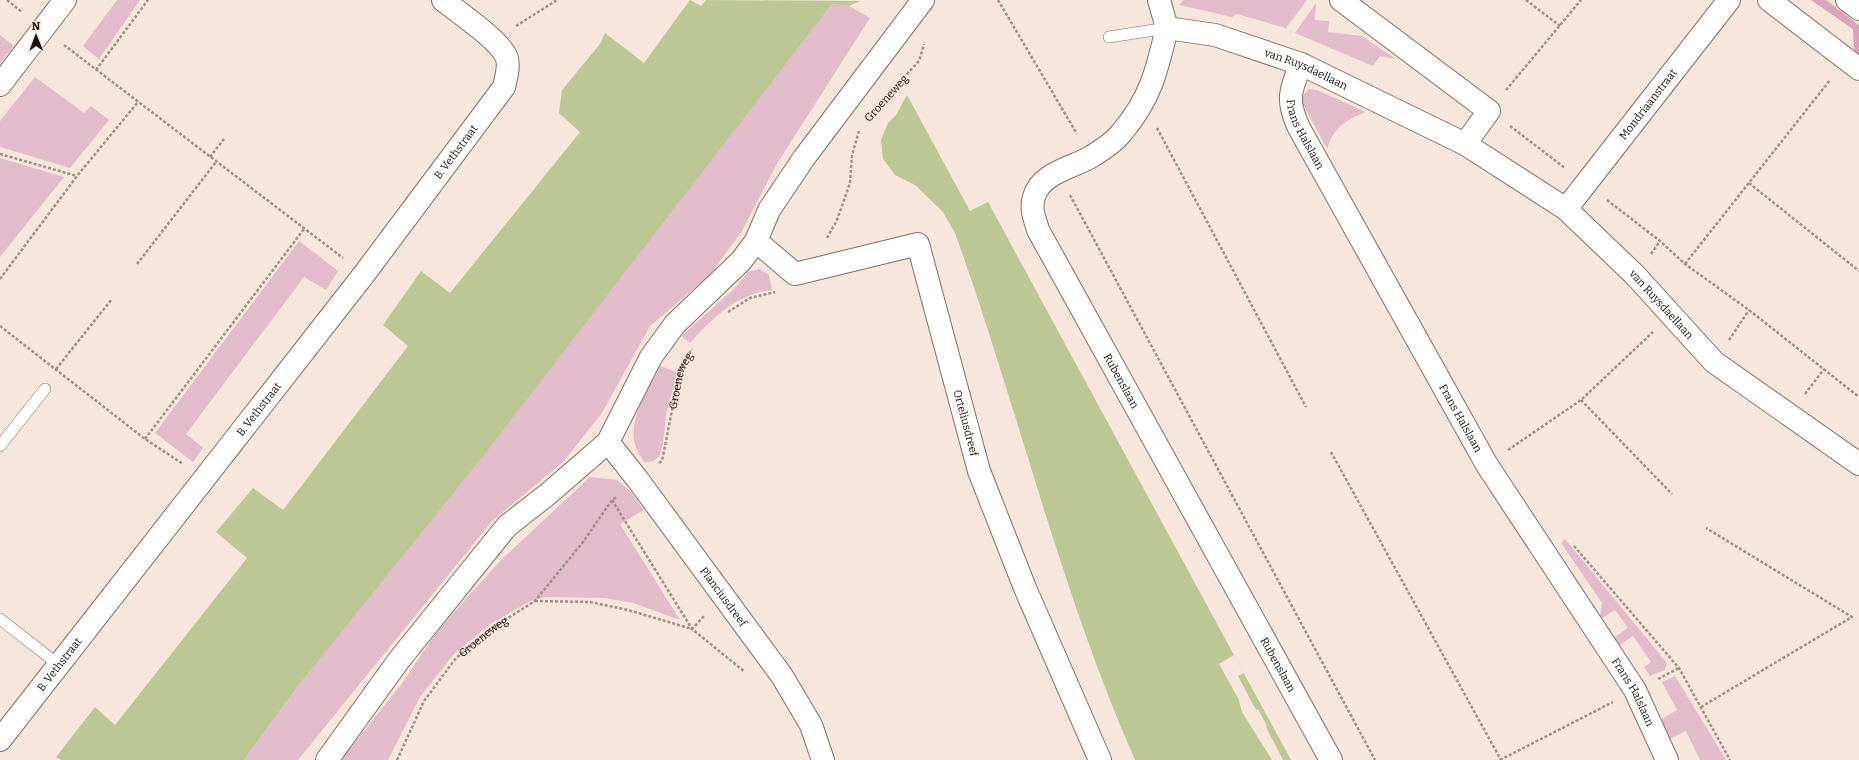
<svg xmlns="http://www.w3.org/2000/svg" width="1859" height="760" font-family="Bitter,serif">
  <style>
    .green { fill: #e3bccb }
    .forest { fill: #d9a5ba }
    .water { fill: #bdc796 }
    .pier { fill: #f7e6db }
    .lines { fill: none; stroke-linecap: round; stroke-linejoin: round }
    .service-casing { stroke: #7f7066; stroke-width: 12 }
    .minor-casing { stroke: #7f7066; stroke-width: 24 }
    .tertiary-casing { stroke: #7f7066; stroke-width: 24 }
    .secondary-casing { stroke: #7f7066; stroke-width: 24 }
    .path { stroke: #9d9088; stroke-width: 2.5; stroke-dasharray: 3 2; stroke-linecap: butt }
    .service { stroke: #fff; stroke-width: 11 }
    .minor { stroke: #fff; stroke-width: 22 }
    .tertiary { stroke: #fff; stroke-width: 22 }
    .secondary { stroke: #fff; stroke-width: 22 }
    .labels { text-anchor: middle; stroke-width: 3; stroke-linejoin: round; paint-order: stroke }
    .street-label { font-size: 11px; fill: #18120e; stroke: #f7e6db }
  </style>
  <rect width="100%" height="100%" fill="#f7e6db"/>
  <path class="green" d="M 117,0 L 140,0 L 99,59 L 83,46 Z
    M 1184,0 L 1307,0 L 1286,28 L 1237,14 L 1232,17 L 1179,5 Z
    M 1316,3 L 1315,20 L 1329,21 L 1328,32 L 1362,36 L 1396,59 L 1380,56 L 1373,66 L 1295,33 Z
    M 832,4 L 849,6 L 870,18 L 778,162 L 742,231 L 709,276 L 650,326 L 602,413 L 563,462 L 492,521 L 298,760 L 244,760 L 298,686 Z
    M 0,35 L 14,46 L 0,63 Z
    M 35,77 L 84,113 L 91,106 L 109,120 L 70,168 L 0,147 L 0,121 Z
    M 1309,89 L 1317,90 L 1366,112 C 1345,120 1334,127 1327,149 L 1303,104 L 1303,96 Z
    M 0,158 L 64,177 L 0,257 Z
    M 299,241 L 338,271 L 326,290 L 304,277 L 186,434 L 203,448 L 193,462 L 155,433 Z
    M 760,269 L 769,275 L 772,290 C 737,294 713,317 690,343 L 681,336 L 734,289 L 748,272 Z
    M 660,366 L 677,372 L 666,415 L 663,443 L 660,455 L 654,461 L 644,462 C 641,457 637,451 635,445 C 628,417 649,391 660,366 Z
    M 590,477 L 617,480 L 631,492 L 644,510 L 620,524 L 680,620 L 633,603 L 604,598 L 545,597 L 531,601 L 492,623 L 454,654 L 420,697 L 388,760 L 341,760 L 403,682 L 436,633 L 471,593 L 502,559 Z
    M 1565,539 L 1667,663 L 1665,670 L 1650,676 L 1644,667 L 1651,662 L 1633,636 L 1617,647 L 1612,639 L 1628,628 L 1615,610 L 1599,620 L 1602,603 L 1561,543 Z
    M 1675,676 L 1726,760 L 1700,760 L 1686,731 L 1668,740 L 1660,720 L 1677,710 L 1662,682 Z"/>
  <path class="forest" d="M 1811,0 L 1826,0 L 1859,25 L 1859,54 L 1854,55 L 1853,29 Z"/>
  <path class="water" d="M 690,0 L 701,6 L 706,0 L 860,1 L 849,6 L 832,4 L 480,460 L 298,686 L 244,760 L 61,760 L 56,757 L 95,707 L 115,725 L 247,558 L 216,532 L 253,488 L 283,510 L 408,346 L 383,325 L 421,271 L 450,293 L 580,132 L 559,113 L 562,90 L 600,44 L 605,33 L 644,63 Z
    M 907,95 L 970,211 L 988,202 L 1291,760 L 1135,760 C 1060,590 1018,408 955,233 L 943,212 L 915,185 L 895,175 L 883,159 L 881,140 L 888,123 L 896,115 Z"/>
  <path class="pier" d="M 1234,655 L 1244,673 L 1238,676 L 1256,710 L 1258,709 L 1267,726 L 1266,727 L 1283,760 L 1272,760 L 1242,712 L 1238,698 L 1219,664 Z"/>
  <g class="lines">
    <g class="service-casing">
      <path id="service" d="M 1109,37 L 1167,28
        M 0,446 L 45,389
        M 0,619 L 59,665"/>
    </g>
    <g class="minor-casing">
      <g id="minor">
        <path id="s3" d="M 1159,0 L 1167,28 L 1215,35 L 1301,64 L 1465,144 L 1566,209 L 1635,275 L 1714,362 L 1859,464"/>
        <path d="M 1341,0 L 1489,111 L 1465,144"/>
        <path d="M 1769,0 L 1859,69"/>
        <path id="s4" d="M 1167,28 C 1157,70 1151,98 1122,132 C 1115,142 1099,152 1089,158 C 1070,168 1040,174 1034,197 C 1030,209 1035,219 1038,230 L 1331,760"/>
        <path id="s5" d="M 1301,64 C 1290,91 1286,100 1299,128 L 1487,465 L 1635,690 L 1667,760"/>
        <path d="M 0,85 L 65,0"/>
        <path id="s6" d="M 1566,209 L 1729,0"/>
        <path id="s7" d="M 756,241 L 795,274 L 918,244 L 979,471 L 1025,588 L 1100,760"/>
        <path id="s8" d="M 608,442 L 638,480 L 782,676 L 811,725 L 823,760"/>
        <path id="s9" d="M 0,740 L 365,273 L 504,87 C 506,79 510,64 506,56 C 497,38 460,14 443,0"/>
      </g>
    </g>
    <g class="tertiary-casing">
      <path id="tertiary" d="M 327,760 L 399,660 L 507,526 L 548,494 L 608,442 L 651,357 L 675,324 L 741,261 L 756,241 L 769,210 L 804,158 L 923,0"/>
    </g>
    <g class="secondary-casing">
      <path id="secondary" d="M 1847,0 L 1859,9"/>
    </g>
    <g class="path">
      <path d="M 7,0 L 22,12"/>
      <path d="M 998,0 L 1077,134"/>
      <path d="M 1526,0 L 1560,26"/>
      <path d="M 516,26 L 557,0"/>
      <path d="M 64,45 L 343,258"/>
      <path d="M 96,70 L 148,0"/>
      <path d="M 1506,90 L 1581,0"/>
      <path d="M 883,100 L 919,61 L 924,44"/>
      <path d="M 1510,126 L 1565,168"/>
      <path d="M 1157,128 L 1306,407"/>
      <path d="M 0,154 L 77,176"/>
      <path d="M 210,157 L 224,139"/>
      <path d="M 1749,183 L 1859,271"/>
      <path d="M 1070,195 L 1375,760"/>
      <path d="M 1607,200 L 1660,241 L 1685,264 L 1749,310 L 1859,397"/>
      <path d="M 827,238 L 837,220 L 850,183 L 852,155 L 859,131"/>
      <path d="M 1651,254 L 1660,241"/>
      <path d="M 137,264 L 216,162"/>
      <path d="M 1685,264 L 1830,80"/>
      <path d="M 0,279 L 77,176 L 138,102"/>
      <path d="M 728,312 L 750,298 L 775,292"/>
      <path d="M 0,326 L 145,439 L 183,464"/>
      <path d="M 1729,340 L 1749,310"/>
      <path d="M 56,369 L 112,299"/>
      <path d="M 1805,394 L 1824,369"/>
      <path d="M 1581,400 L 1672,494"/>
      <path d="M 145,439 L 304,229"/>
      <path d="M 1508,450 L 1581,400 L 1653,332"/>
      <path d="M 1331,452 L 1501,760"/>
      <path id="s1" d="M 659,463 L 662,461 L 680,370 L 692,349"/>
      <path d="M 612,500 L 692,629 L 745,672"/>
      <path d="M 1574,546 L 1679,668 L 1730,760"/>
      <path d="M 535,601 L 590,602 L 628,610 L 692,629 L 705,615"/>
      <path d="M 1658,679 L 1679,668"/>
      <path d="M 1701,707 L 1852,617 L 1706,528"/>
      <path id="s2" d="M 397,760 L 424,701 L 456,658 L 494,627 L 535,601 L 583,542 L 612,500 L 617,497"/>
      <path d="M 1500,760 L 1613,702"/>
    </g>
    <use href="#service" class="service"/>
    <use href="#minor" class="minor"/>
    <use href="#tertiary" class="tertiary"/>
    <use href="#secondary" class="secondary"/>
  </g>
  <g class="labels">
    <g class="street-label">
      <text dy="4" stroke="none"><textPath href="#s3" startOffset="175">van Ruysdaellaan</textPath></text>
      <text transform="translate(886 98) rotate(-48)" y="4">Groeneweg</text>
      <text dy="4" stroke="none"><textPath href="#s6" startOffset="133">Mondriaanstraat</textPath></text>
      <text dy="4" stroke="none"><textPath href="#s5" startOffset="75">Frans Halslaan</textPath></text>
      <text dy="4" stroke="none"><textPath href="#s9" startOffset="744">B. Vethstraat</textPath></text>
      <text dy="4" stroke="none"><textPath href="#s3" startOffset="606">van Ruysdaellaan</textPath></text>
      <text dy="4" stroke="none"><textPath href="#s4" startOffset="433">Rubenslaan</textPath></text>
      <text dy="4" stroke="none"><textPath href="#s1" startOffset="86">Groeneweg</textPath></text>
      <text dy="4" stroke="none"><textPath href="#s9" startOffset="420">B. Vethstraat</textPath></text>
      <text dy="4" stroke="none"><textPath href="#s5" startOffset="399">Frans Halslaan</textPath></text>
      <text dy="4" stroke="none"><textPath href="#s7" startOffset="363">Orteliusdreef</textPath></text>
      <text dy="4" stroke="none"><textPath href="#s8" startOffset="193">Planciusdreef</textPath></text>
      <text dy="4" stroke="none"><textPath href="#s2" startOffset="153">Groeneweg</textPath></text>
      <text dy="4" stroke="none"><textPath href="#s9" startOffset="96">B. Vethstraat</textPath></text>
      <text dy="4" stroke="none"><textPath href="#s4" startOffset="757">Rubenslaan</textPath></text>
      <text dy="4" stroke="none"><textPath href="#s5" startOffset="723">Frans Halslaan</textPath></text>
    </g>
  </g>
  <g transform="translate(36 36) rotate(359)" stroke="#f7e6db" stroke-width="3" paint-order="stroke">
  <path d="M0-3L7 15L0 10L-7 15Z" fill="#18120e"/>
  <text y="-6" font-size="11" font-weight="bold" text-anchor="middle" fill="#18120e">N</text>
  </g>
</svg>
